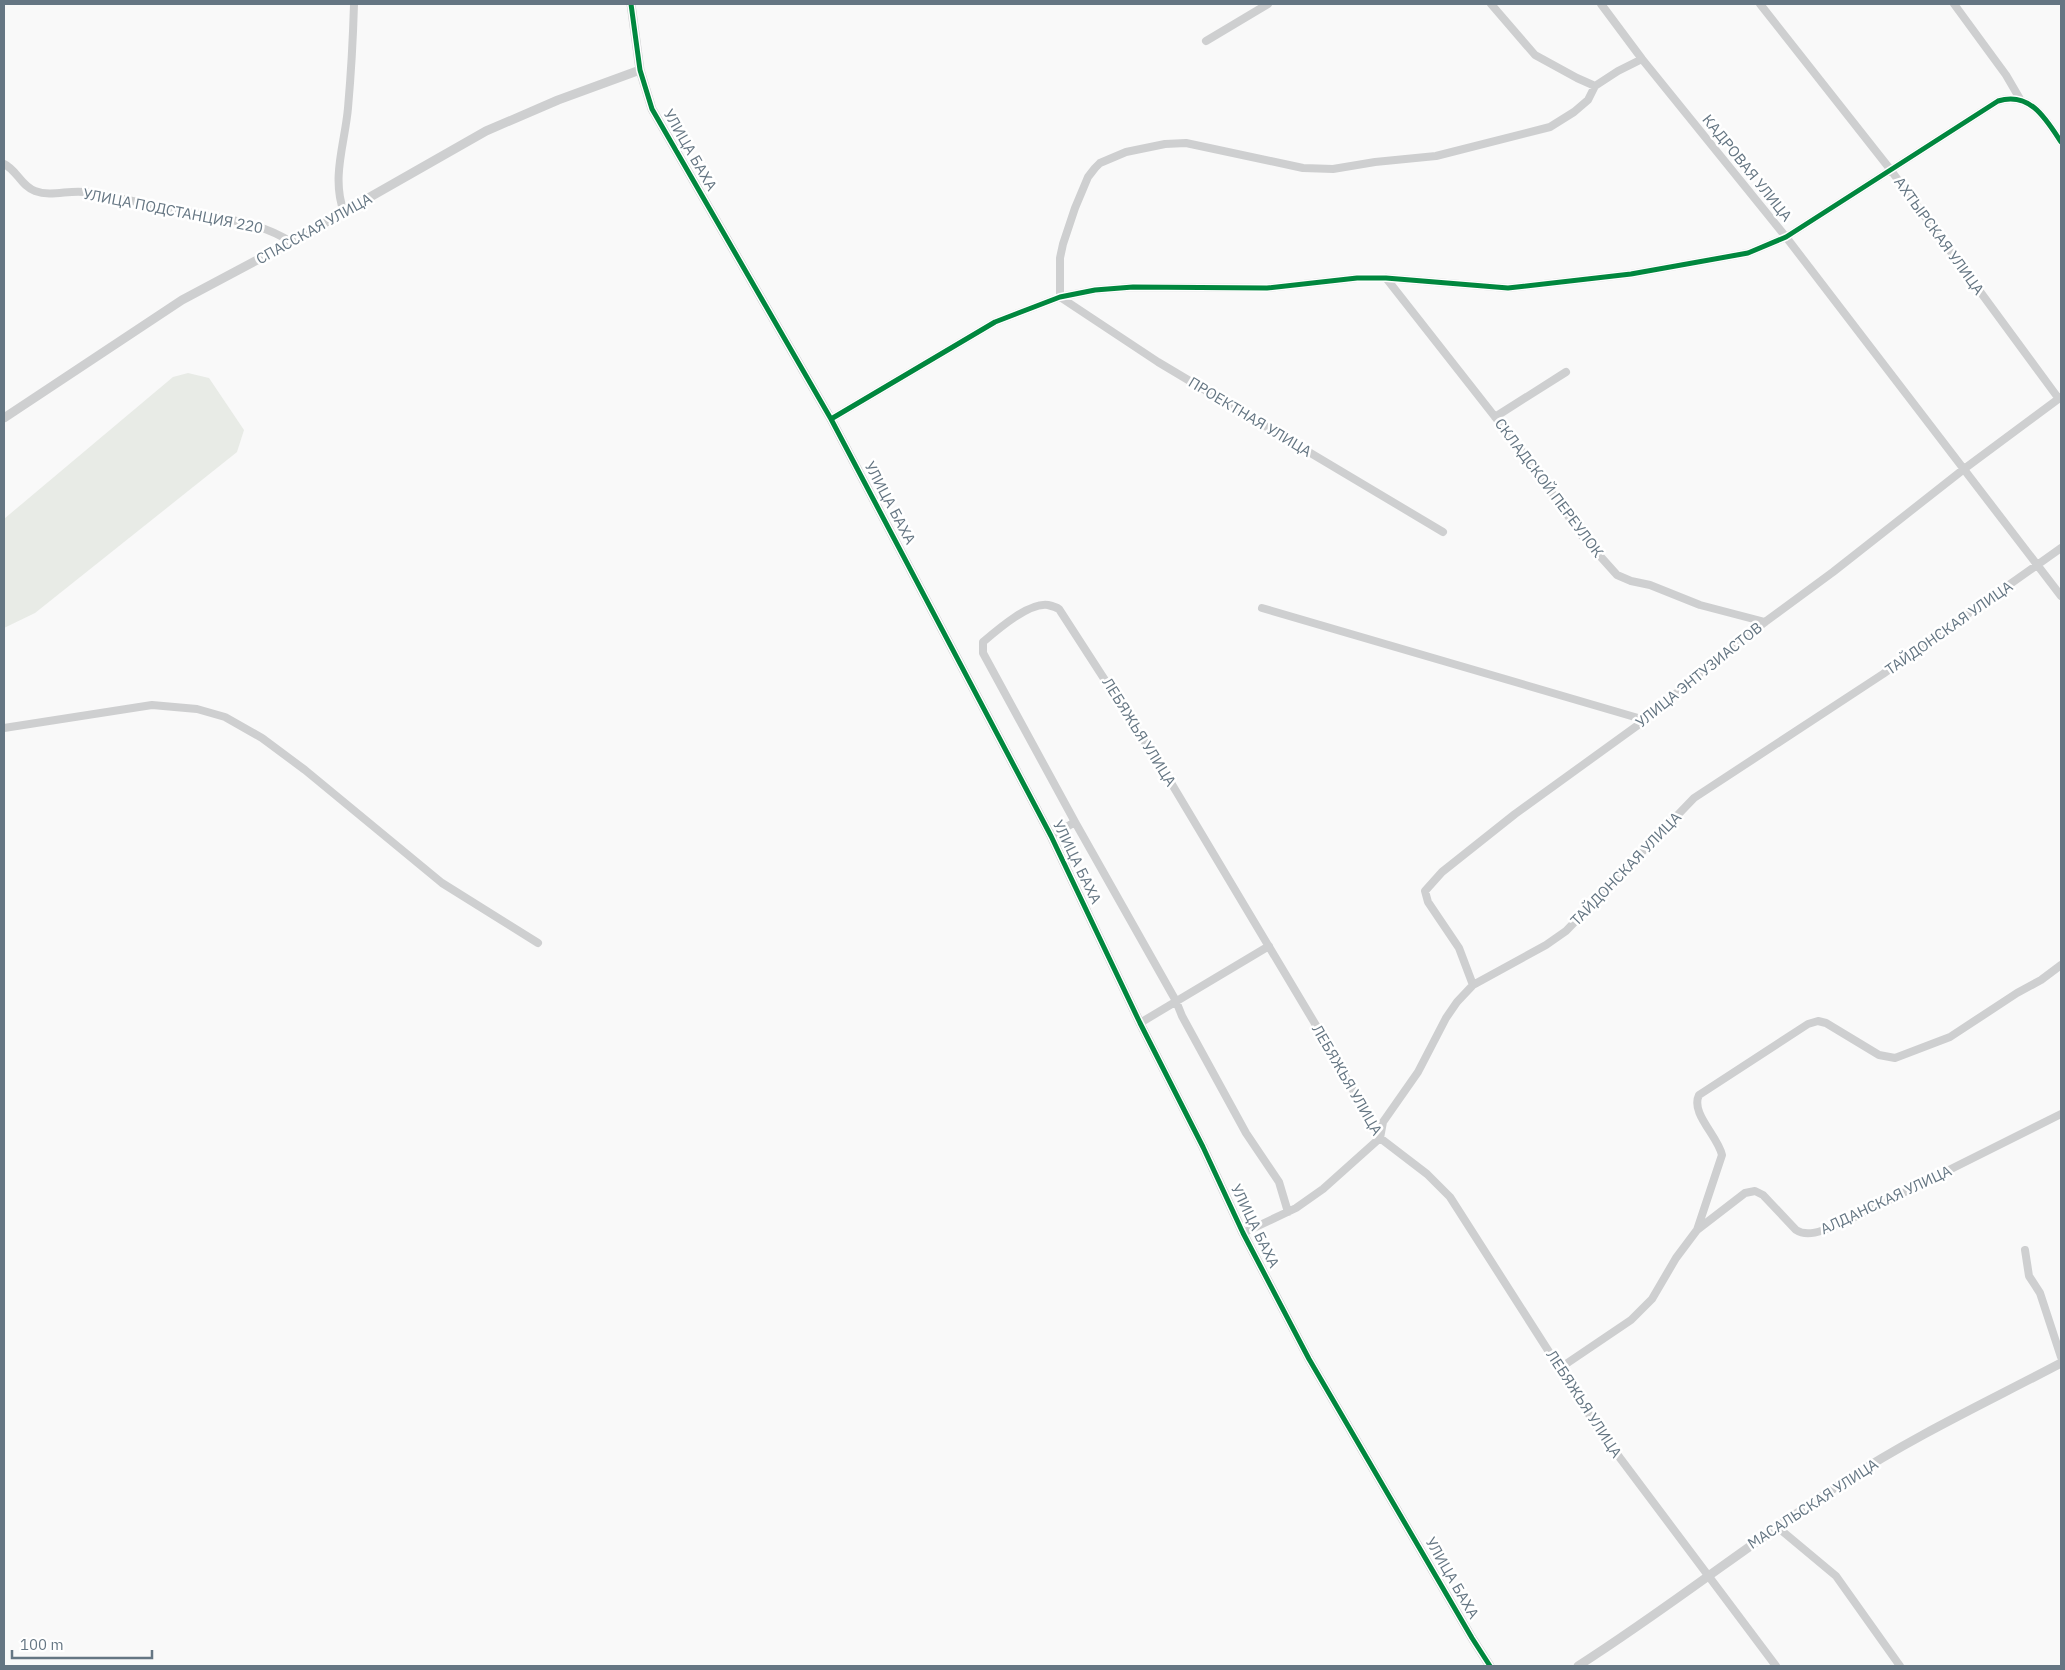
<svg xmlns="http://www.w3.org/2000/svg" width="2065" height="1670" font-family="'IBM Plex Sans',sans-serif">
  <style>
    .green { fill: #e8ebe6 }
    .lines { fill: none; stroke-linecap: round; stroke-linejoin: round }
    .minor { stroke: #cecfd0; stroke-width: 8 }
    .tertiary { stroke: #cecfd0; stroke-width: 9 }
    .cycleway-casing { stroke: #fff; stroke-width: 8 }
    .cycleway { stroke: #00873e; stroke-width: 5 }
    .labels { text-anchor: middle; stroke-width: 5; stroke-linejoin: round; paint-order: stroke }
    .street-label { font-size: 15px; fill: #657683; stroke: #fff }
  </style>
  <rect width="100%" height="100%" fill="#f9f9f9"/>
  <path class="green" d="M 188,373 L 209,378 L 244,430 L 237,452 L 35,613 L 4,628 L 4,519 L 173,377 Z"/>
  <g class="lines">
    <path class="minor" d="M 1491,4 L 1535,55 L 1577,78 L 1595,86 L 1618,71 L 1642,59
      M 1601,4 L 1642,59 L 1786,237 L 2061,596
      M 1760,4 L 1890,169 L 2059,399
      M 1954,4 L 2006,75 L 2020,99
      M 1206,41 L 1268,4
      M 4,164 C 17,170 21,186 35,191 C 51,197 68,190 84,192 C 117,197 149,205 182,211 C 219,218 259,221 291,242
      M 344,212 C 331,178 345,143 348,108 C 351,74 353,39 354,4
      M 1386,278 L 1532,464 L 1582,536 L 1617,575 L 1631,581 L 1650,585 L 1700,605 L 1765,622
      M 1495,417 L 1566,372
      M 831,419 L 995,322 L 1060,297 L 1095,290 L 1133,287 L 1267,288 L 1357,278 L 1386,278 L 1508,288 L 1631,274 L 1748,253 L 1786,237 L 1998,101 C 2030,91 2046,119 2061,142
      M 1443,532 L 1158,362 L 1060,297 L 1060,258 L 1063,244 L 1075,208 L 1088,177 L 1095,168 L 1100,163 L 1126,152 L 1165,144 L 1186,143 L 1303,168 L 1333,169 L 1375,162 L 1436,156 L 1550,127 L 1574,112 L 1588,100 L 1595,86
      M 1262,608 L 1645,720
      M 4,728 L 152,705 L 197,709 L 225,717 L 262,738 L 305,770 L 442,883 L 538,943
      M 1075,822 L 1176,1001 L 1182,1016 L 1246,1133 L 1279,1182 L 1288,1212
      M 1051,836 L 1075,822 L 983,653 L 983,642 C 997,630 1029,602 1048,605 C 1052,606 1056,607 1059,609 L 1167,776 L 1323,1037 L 1380,1138 L 1427,1174 L 1450,1197 L 1599,1430 L 1776,1666
      M 1473,985 L 1459,948 L 1428,902 L 1425,891 L 1442,872 L 1515,814 L 1645,720 L 1706,668 L 1765,622 L 1833,572 L 1964,469 L 2061,397
      M 1140,1023 L 1269,946
      M 1697,1230 L 1745,1193 L 1755,1191 L 1763,1195 L 1796,1230 C 1810,1239 1830,1227 1845,1222 L 2061,1114
      M 1243,1233 L 1296,1208 L 1323,1189 L 1380,1138 L 1383,1122 L 1418,1072 L 1446,1018 L 1457,1002 L 1473,985 L 1546,945 L 1566,931 L 1694,798 L 1883,674 L 2061,548
      M 2025,1250 L 2029,1276 L 2040,1293 L 2061,1357
      M 1560,1368 L 1631,1320 L 1652,1299 L 1676,1258 L 1697,1230 L 1722,1155 C 1718,1136 1690,1113 1699,1095 L 1808,1024 L 1818,1021 L 1826,1023 L 1879,1055 L 1895,1058 L 1950,1037 L 2017,993 L 2041,980 L 2061,965
      M 1776,1526 L 1836,1576 L 1900,1666"/>
    <path class="tertiary" d="M 631,4 L 640,70 L 652,109 L 831,419 L 1051,836 L 1140,1023 L 1203,1147 L 1243,1233 L 1309,1359 L 1472,1638 L 1490,1666
      M 4,418 L 182,300 L 291,242 L 486,131 L 558,100 L 640,70
      M 1578,1666 C 1669,1608 1754,1540 1845,1481 C 1914,1436 1989,1401 2061,1363"/>
    <g class="cycleway-casing">
      <path id="cycleway" d="M 631,4 L 640,70 L 652,109 L 831,419 L 1051,836 L 1140,1023 L 1203,1147 L 1243,1233 L 1309,1359 L 1472,1638 L 1490,1666
        M 831,419 L 995,322 L 1060,297 L 1095,290 L 1133,287 L 1267,288 L 1357,278 L 1386,278 L 1508,288 L 1631,274 L 1748,253 L 1786,237 L 1998,101 C 2030,91 2046,119 2061,142"/>
    </g>
    <use href="#cycleway" class="cycleway"/>
  </g>
  <g class="labels">
    <g class="street-label">
      <text transform="translate(690 150) rotate(60)" y="5">УЛИЦА БАХА</text>
      <text transform="translate(1747 168) rotate(51)" y="5">КАДРОВАЯ УЛИЦА</text>
      <text transform="translate(173 211) rotate(11)" y="5">УЛИЦА ПОДСТАНЦИЯ 220</text>
      <text transform="translate(314 229) rotate(-29)" y="5">СПАССКАЯ УЛИЦА</text>
      <text transform="translate(1939 236) rotate(54)" y="5">АХТЫРСКАЯ УЛИЦА</text>
      <text transform="translate(1250 417) rotate(31)" y="5">ПРОЕКТНАЯ УЛИЦА</text>
      <text transform="translate(1549 488) rotate(53)" y="5">СКЛАДСКОЙ ПЕРЕУЛОК</text>
      <text transform="translate(890 503) rotate(62)" y="5">УЛИЦА БАХА</text>
      <text transform="translate(1949 628) rotate(-35)" y="5">ТАЙДОНСКАЯ УЛИЦА</text>
      <text transform="translate(1699 675) rotate(-39)" y="5">УЛИЦА ЭНТУЗИАСТОВ</text>
      <text transform="translate(1139 732) rotate(58)" y="5">ЛЕБЯЖЬЯ УЛИЦА</text>
      <text transform="translate(1077 862) rotate(64)" y="5">УЛИЦА БАХА</text>
      <text transform="translate(1626 869) rotate(-46)" y="5">ТАЙДОНСКАЯ УЛИЦА</text>
      <text transform="translate(1347 1080) rotate(60)" y="5">ЛЕБЯЖЬЯ УЛИЦА</text>
      <text transform="translate(1886 1200) rotate(-25)" y="5">АЛДАНСКАЯ УЛИЦА</text>
      <text transform="translate(1255 1226) rotate(64)" y="5">УЛИЦА БАХА</text>
      <text transform="translate(1584 1404) rotate(57)" y="5">ЛЕБЯЖЬЯ УЛИЦА</text>
      <text transform="translate(1813 1504) rotate(-33)" y="5">МАСАЛЬСКАЯ УЛИЦА</text>
      <text transform="translate(1452 1578) rotate(60)" y="5">УЛИЦА БАХА</text>
    </g>
  </g>
  <rect width="2065" height="1670" fill="none" stroke="#657683" stroke-width="10"/>
  <path d="M12 1650v8h140v-8" fill="none" stroke="#657683" stroke-width="2.5"/>
  <text x="20" y="1650" font-size="15" fill="#657683" stroke="#ffffff" stroke-width="4" paint-order="stroke">100 m</text>
</svg>
